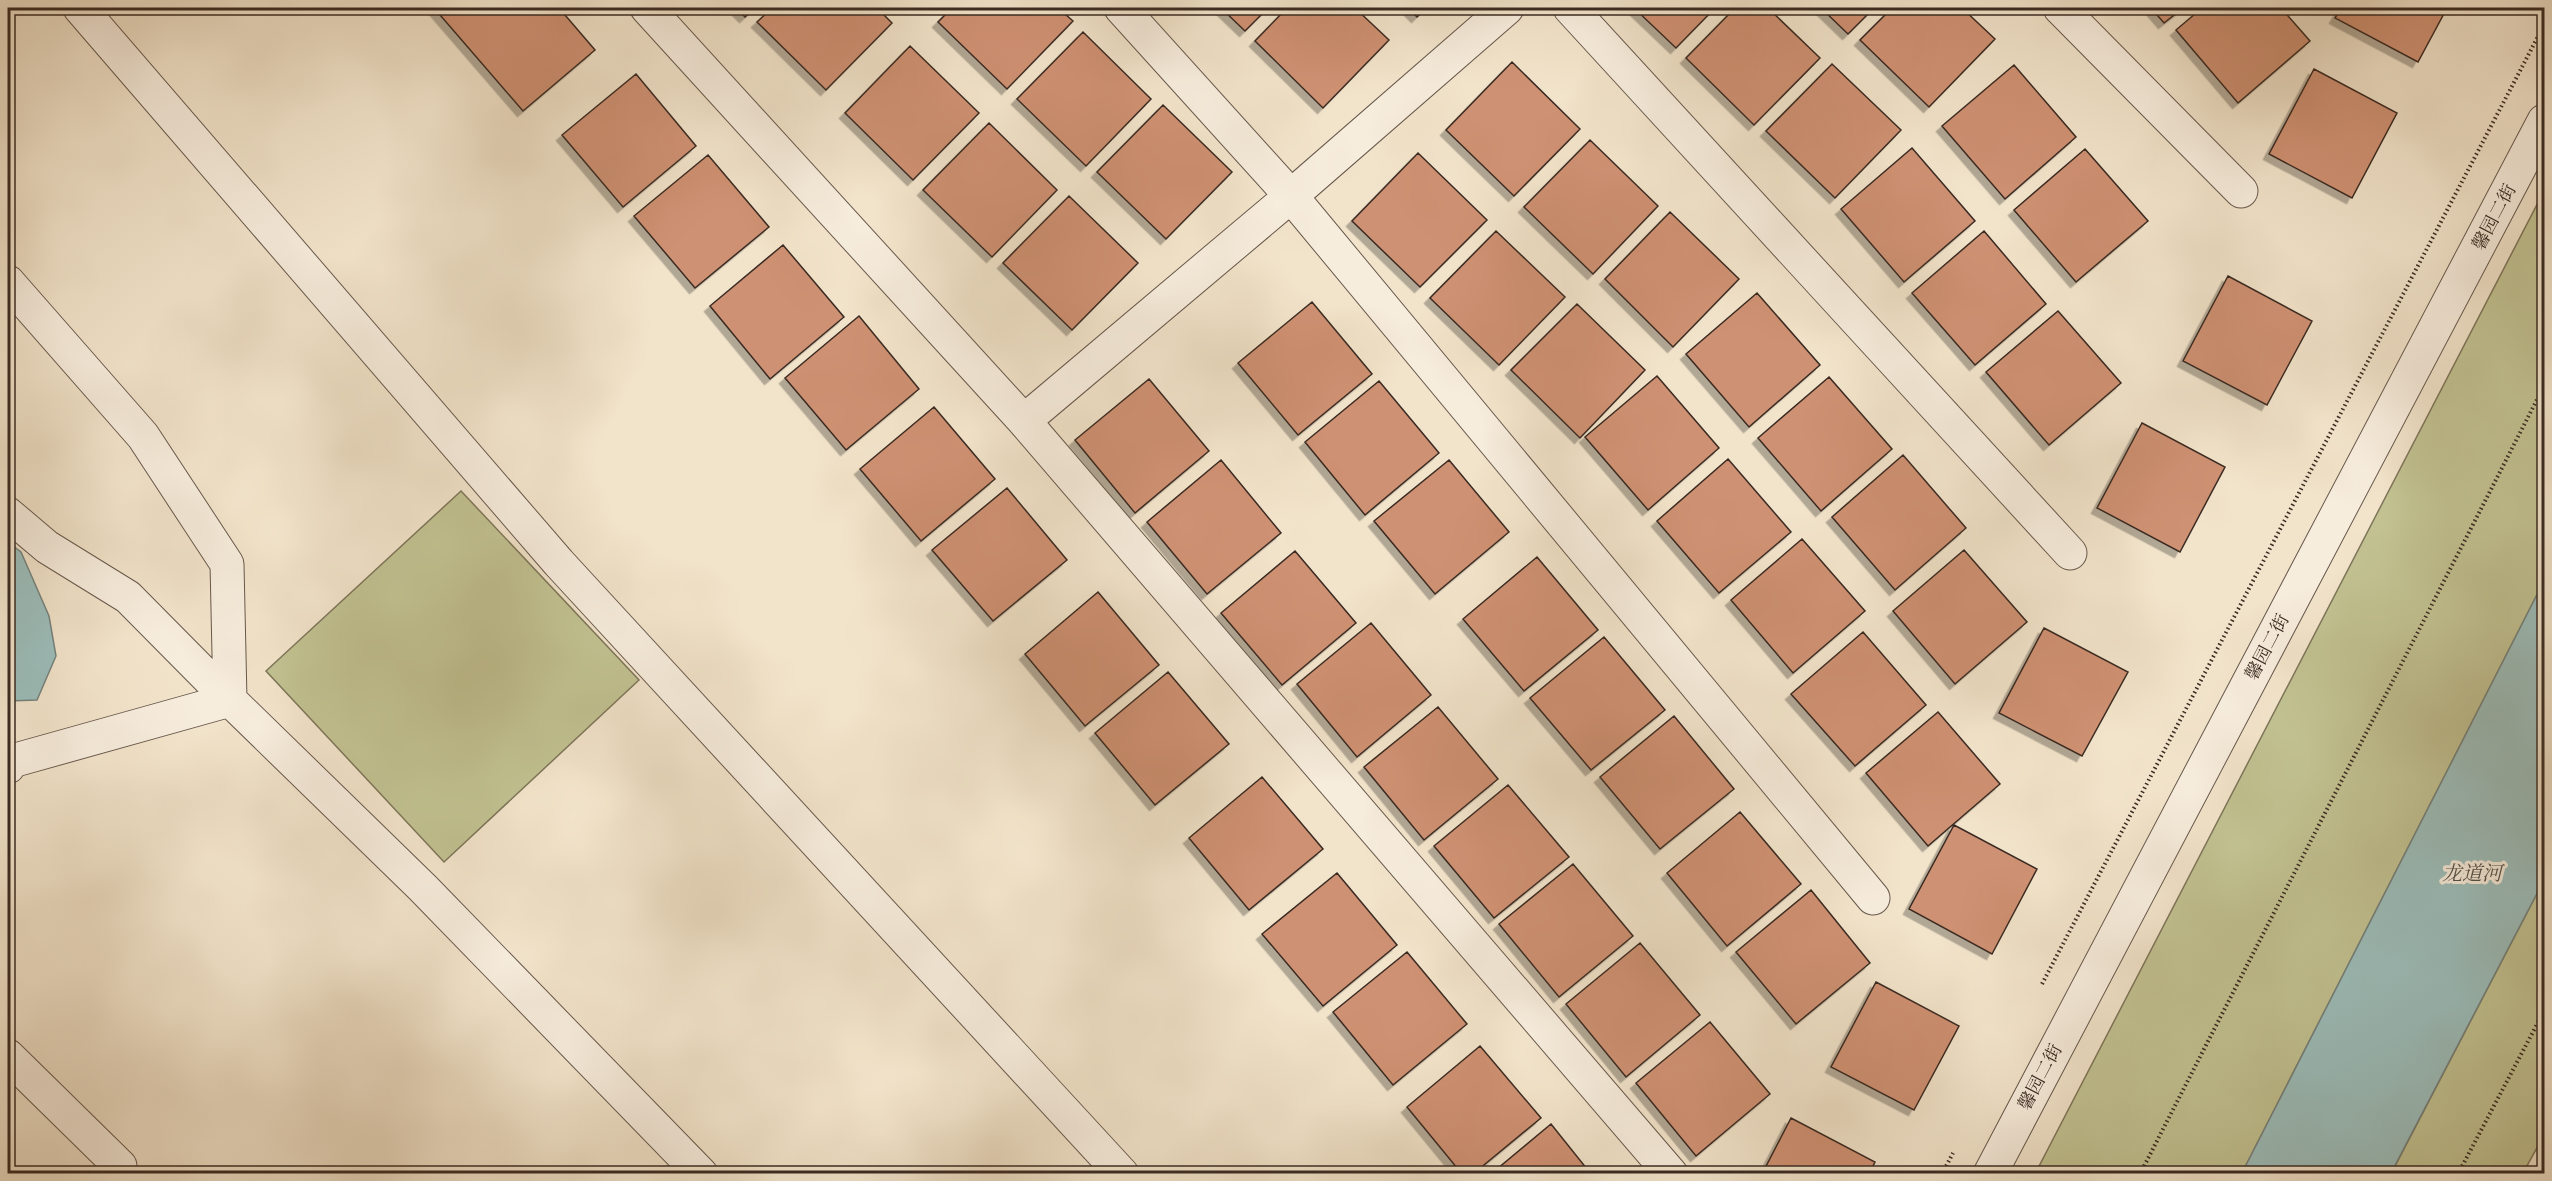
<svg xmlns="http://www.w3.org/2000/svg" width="2552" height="1181" font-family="'Old Standard TT','Noto Serif SC',serif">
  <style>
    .green { fill: #c2c292; stroke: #7e765a; stroke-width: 1.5 }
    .water { fill: #9cbebb; stroke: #75837e; stroke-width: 1.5 }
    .building { fill: #cf9173; stroke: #3a2b23; stroke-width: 1.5; filter: url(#shadow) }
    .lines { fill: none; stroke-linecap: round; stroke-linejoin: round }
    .minor-casing { stroke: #68594d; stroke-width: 35 }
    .path { stroke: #3a2b23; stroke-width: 4; stroke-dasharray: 1.5 3; stroke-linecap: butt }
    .minor { stroke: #f7eddd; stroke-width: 33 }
    .labels { text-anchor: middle; stroke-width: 6; stroke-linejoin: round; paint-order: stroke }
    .street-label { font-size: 18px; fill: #3a2b23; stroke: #f7eddd }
    .water-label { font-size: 20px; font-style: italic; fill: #525049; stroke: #f7eddd }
  </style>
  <defs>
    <filter id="shadow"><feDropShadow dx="-5.5" dy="5.5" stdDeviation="0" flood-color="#0004"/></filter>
  </defs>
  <rect width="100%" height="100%" fill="#f2e4cb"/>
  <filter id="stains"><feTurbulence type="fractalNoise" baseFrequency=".00333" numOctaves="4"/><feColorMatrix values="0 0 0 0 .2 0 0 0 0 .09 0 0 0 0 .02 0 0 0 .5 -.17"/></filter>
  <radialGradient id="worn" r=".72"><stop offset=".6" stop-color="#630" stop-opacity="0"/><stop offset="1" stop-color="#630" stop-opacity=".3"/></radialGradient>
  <path class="green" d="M 2544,191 L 2544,581 L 2242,1173 L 2035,1174 Z
    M 461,491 L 639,680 L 444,862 L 266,671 Z
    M 2544,880 L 2544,1135 L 2523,1173 L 2391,1174 Z"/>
  <path class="water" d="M 8,542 L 21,552 L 49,616 L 56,656 L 37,700 L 8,701 Z
    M 2544,581 L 2544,880 L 2391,1173 L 2242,1173 Z"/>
  <path class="building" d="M 434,8 L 559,8 L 595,50 L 523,111 Z
    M 736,8 L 755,8 L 745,17 Z
    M 772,8 L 877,8 L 892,23 L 826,90 L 757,22 Z
    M 952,8 L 1058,8 L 1073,21 L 1007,89 L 938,22 Z
    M 1221,8 L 1268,8 L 1245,31 Z
    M 1287,8 L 1355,8 L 1389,40 L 1323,108 L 1255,41 Z
    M 1408,8 L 1426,8 L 1417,17 Z
    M 1634,8 L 1715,8 L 1676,48 Z
    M 1735,8 L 1768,8 L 1820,58 L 1754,125 L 1686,58 Z
    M 1821,8 L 1874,8 L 1848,34 Z
    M 1892,8 L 1962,8 L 1995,39 L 1929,107 L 1860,40 Z
    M 2151,8 L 2183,8 L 2164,23 Z
    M 2202,8 L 2281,8 L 2310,41 L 2238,103 L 2176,30 Z
    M 2341,8 L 2447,8 L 2418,62 L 2335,18 Z
    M 1083,32 L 1151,99 L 1086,166 L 1017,99 Z
    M 910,46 L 979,113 L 913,180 L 845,113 Z
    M 1512,62 L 1580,129 L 1514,196 L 1446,130 Z
    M 1832,64 L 1901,130 L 1835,198 L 1766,131 Z
    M 2014,65 L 2076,137 L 2005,199 L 1942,126 Z
    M 2314,69 L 2397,113 L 2352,198 L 2269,154 Z
    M 636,74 L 696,146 L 623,207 L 562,135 Z
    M 1163,105 L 1232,172 L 1166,239 L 1097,172 Z
    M 989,123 L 1057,190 L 992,257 L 923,190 Z
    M 1590,140 L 1658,206 L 1593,274 L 1524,207 Z
    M 1912,148 L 1975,221 L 1904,282 L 1841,209 Z
    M 2085,149 L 2148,221 L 2076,282 L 2014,210 Z
    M 1418,153 L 1487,220 L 1420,287 L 1352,221 Z
    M 708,155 L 769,227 L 695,288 L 634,216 Z
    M 1069,196 L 1138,263 L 1072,330 L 1003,263 Z
    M 1670,212 L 1739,279 L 1673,347 L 1605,279 Z
    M 1496,231 L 1565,297 L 1499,365 L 1430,298 Z
    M 1984,231 L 2046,304 L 1975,365 L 1912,293 Z
    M 783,245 L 844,317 L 770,379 L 710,306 Z
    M 2228,276 L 2312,321 L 2267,405 L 2183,361 Z
    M 1757,293 L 1820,365 L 1749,427 L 1686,354 Z
    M 1312,302 L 1372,374 L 1298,435 L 1238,363 Z
    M 1577,304 L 1645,370 L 1580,438 L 1511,370 Z
    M 2058,311 L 2121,383 L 2049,445 L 1986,372 Z
    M 859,316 L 919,389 L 846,450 L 785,378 Z
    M 1657,376 L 1719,448 L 1648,510 L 1585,437 Z
    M 1829,377 L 1892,449 L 1821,511 L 1758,438 Z
    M 1149,379 L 1209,451 L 1135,513 L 1075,440 Z
    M 1379,381 L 1439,453 L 1365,515 L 1305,442 Z
    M 934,407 L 995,479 L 921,541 L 860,469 Z
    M 2142,423 L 2225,467 L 2180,552 L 2097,508 Z
    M 1903,455 L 1966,528 L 1895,590 L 1832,517 Z
    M 1728,459 L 1791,532 L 1719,593 L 1657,521 Z
    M 1221,460 L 1281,533 L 1207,594 L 1147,522 Z
    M 1449,460 L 1509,532 L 1435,594 L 1374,521 Z
    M 1007,488 L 1067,560 L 993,621 L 932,550 Z
    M 1802,539 L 1865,611 L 1793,673 L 1731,600 Z
    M 1964,550 L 2027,622 L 1955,684 L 1893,611 Z
    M 1295,551 L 1356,623 L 1282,685 L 1221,613 Z
    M 1537,557 L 1598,630 L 1524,691 L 1463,619 Z
    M 1098,592 L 1159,665 L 1085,726 L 1025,654 Z
    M 1371,623 L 1431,695 L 1357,757 L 1297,684 Z
    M 2044,628 L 2128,672 L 2082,756 L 1999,713 Z
    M 1863,632 L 1926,705 L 1855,766 L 1791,694 Z
    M 1604,637 L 1665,710 L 1591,770 L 1530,698 Z
    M 1168,672 L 1229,744 L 1155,805 L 1095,733 Z
    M 1438,707 L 1498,779 L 1424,840 L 1364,767 Z
    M 1938,712 L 2000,784 L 1928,846 L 1866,773 Z
    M 1674,716 L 1734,789 L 1660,849 L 1600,777 Z
    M 1262,777 L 1323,849 L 1249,910 L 1189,838 Z
    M 1508,785 L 1569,857 L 1494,918 L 1434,846 Z
    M 1740,812 L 1801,884 L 1727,946 L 1667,873 Z
    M 1954,825 L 2037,869 L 1992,954 L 1909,909 Z
    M 1573,864 L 1633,936 L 1559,997 L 1499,924 Z
    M 1337,873 L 1397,945 L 1323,1006 L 1262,934 Z
    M 1811,890 L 1870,963 L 1796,1024 L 1736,952 Z
    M 1640,943 L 1700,1015 L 1626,1077 L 1566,1004 Z
    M 1407,952 L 1467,1024 L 1393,1085 L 1333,1012 Z
    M 1876,982 L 1959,1026 L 1914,1110 L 1831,1067 Z
    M 1710,1022 L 1770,1094 L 1696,1156 L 1636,1083 Z
    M 1480,1046 L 1541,1118 L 1473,1174 L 1462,1174 L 1407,1107 Z
    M 1791,1118 L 1875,1162 L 1869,1174 L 1762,1174 Z
    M 1551,1124 L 1591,1174 L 1491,1174 Z"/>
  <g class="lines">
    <g class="minor-casing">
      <path id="minor" d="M 80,8 L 559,563 L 1122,1174
        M 647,8 L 1024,421 L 1671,1174
        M 1121,8 L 1291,196 L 1873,898
        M 1570,8 L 2070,553
        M 2060,8 L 2241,191
        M 8,282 L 143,436 L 227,564 L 230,700 L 423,888 L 701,1174
        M 1024,421 L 1291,196 L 1507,8
        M 8,514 L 47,547 L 128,597 L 230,700 L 12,761 L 8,767
        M 8,1056 L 120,1166 L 113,1174
        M 1990,1174 L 2544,121"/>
    </g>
    <path class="path" d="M 2042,984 L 2544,25
      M 1942,1174 L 1953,1153
      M 2140,1174 L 2544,386
      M 2458,1174 L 2544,1011"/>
    <use href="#minor" class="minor"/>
  </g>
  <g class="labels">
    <g class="street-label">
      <text transform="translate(2494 217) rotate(-62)" y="6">馨园二街</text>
      <text transform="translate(2267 647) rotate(-62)" y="6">馨园二街</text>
      <text transform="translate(2040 1077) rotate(-62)" y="6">馨园二街</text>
    </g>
    <g class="water-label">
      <text x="2472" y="880">龙道河</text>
    </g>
  </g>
  <rect width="2552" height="1181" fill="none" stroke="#f2e4cb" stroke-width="30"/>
  <rect x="9" y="9" width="2534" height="1163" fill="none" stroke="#3a2b23" stroke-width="3"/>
  <rect x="15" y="15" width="2522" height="1151" fill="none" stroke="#3a2b23" stroke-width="1.5"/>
  <rect width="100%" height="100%" filter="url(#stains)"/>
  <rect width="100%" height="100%" fill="url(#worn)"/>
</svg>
